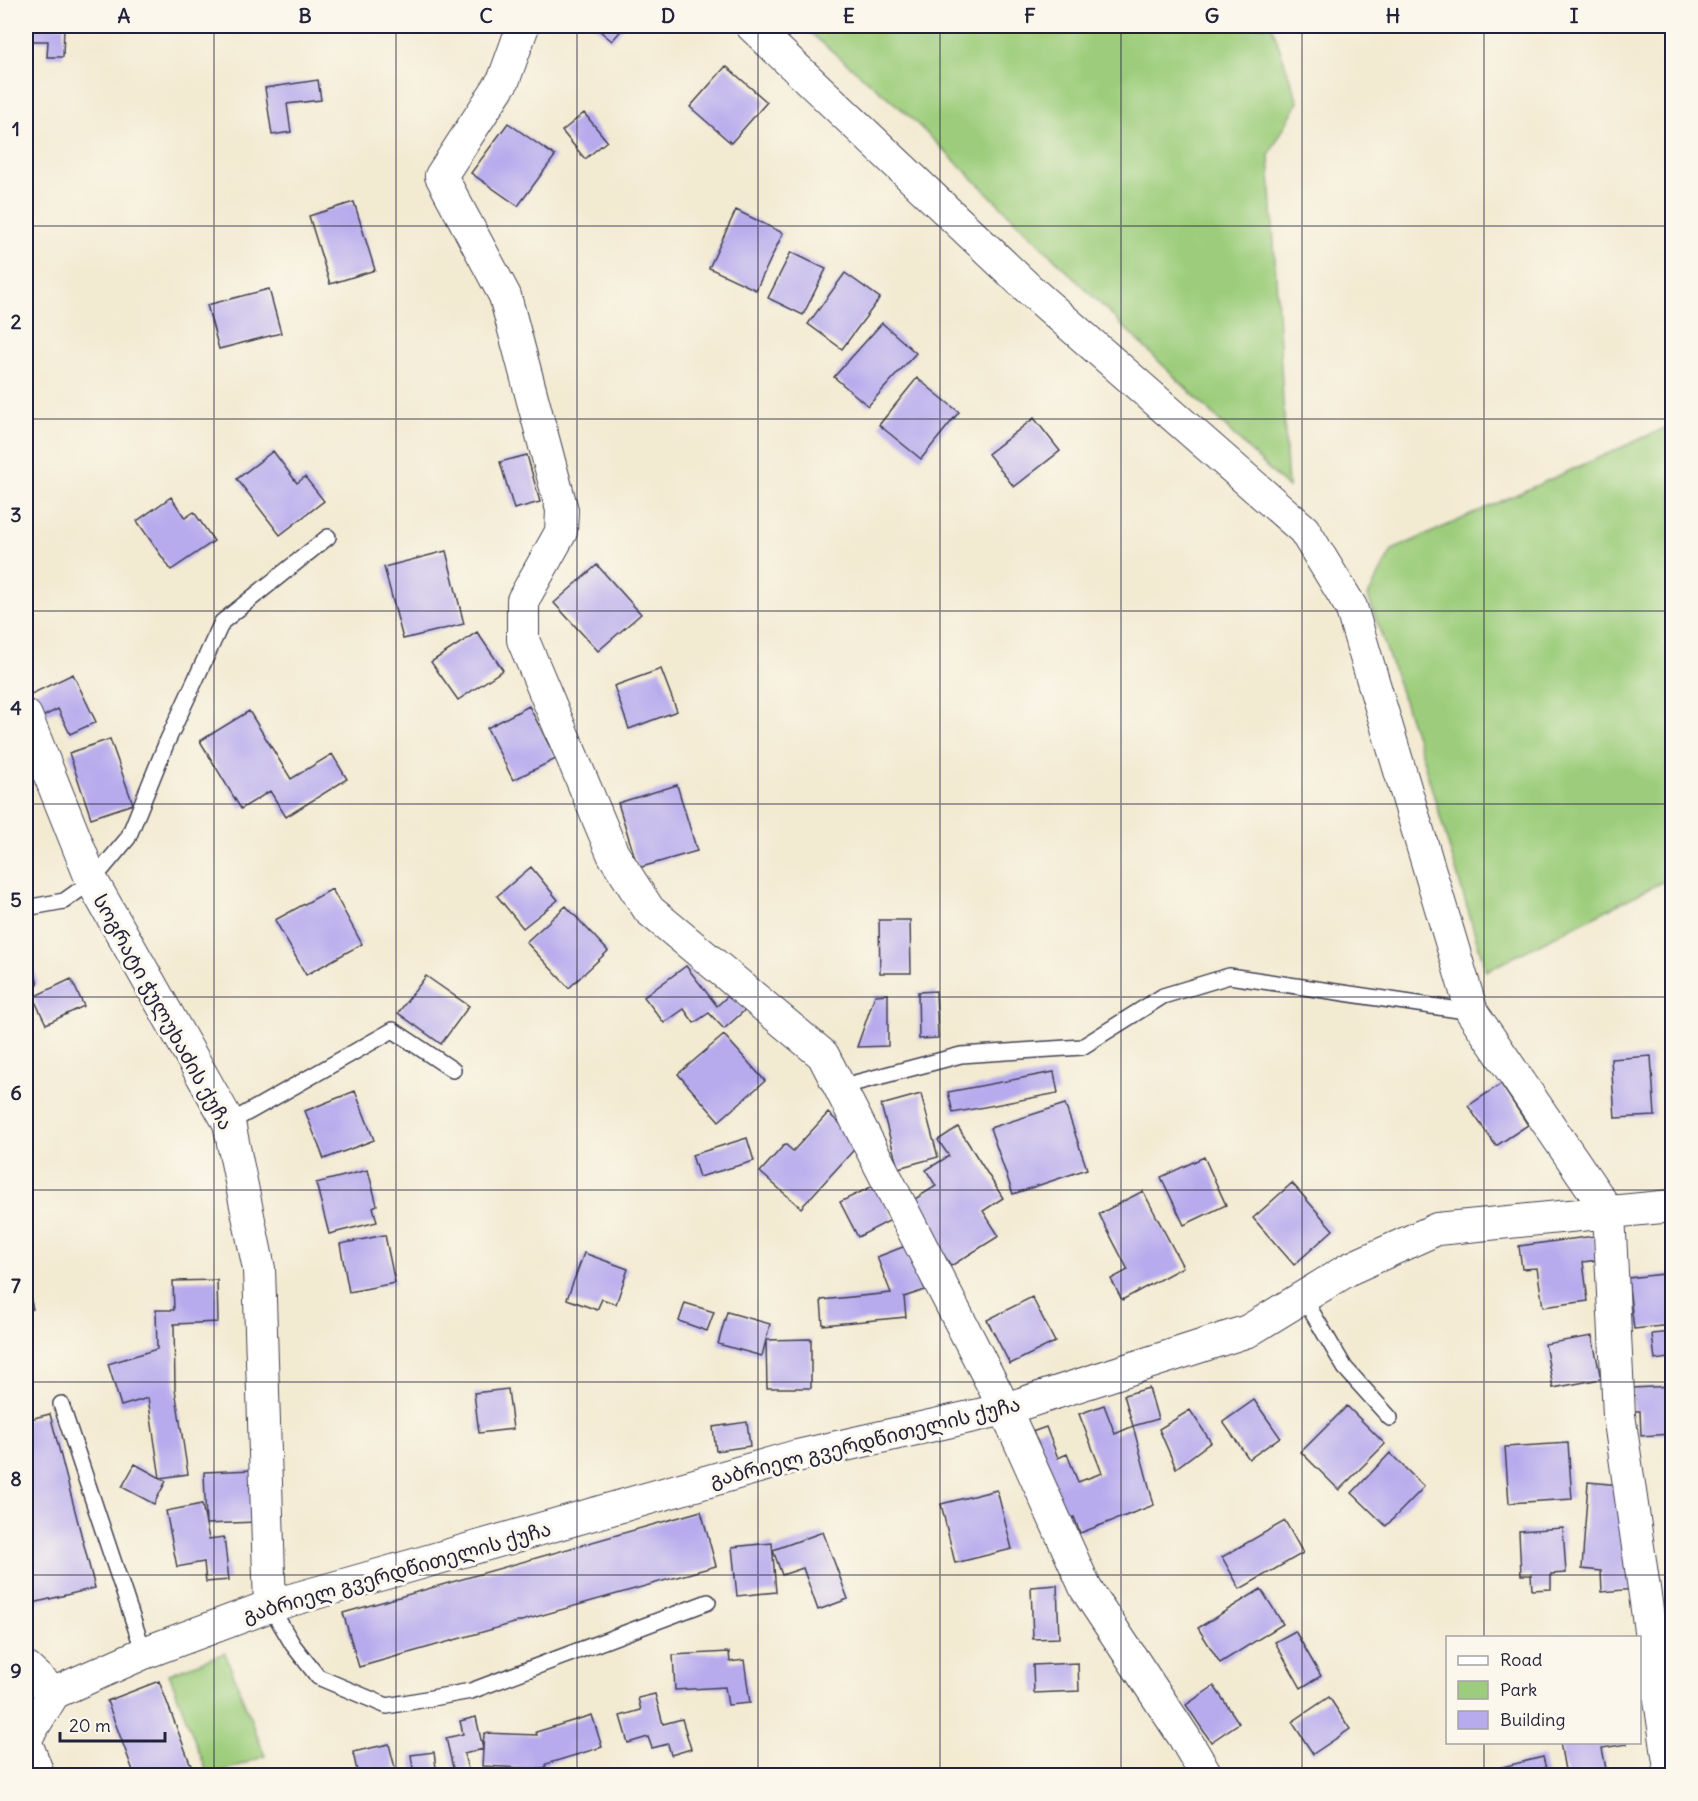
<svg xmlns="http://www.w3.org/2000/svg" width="1698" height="1801" font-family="Delius,'Noto Sans Georgian',sans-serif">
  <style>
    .green { fill: #9dcd7c; stroke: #60785c; stroke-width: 1.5 }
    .building { fill: #b7abed }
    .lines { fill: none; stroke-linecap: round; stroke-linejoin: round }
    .service-casing { stroke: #414052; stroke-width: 18 }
    .minor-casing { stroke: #414052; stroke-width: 34 }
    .service { stroke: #fff; stroke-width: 15 }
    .minor { stroke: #fff; stroke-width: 32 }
    .grid { fill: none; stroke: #22223b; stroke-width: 1.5; stroke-opacity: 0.55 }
    .labels { text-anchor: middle; stroke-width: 6; stroke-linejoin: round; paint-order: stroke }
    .street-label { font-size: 20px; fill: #22223b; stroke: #fbf7ec }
    .neatline { fill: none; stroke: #22223b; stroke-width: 2 }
    .grid-label { font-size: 20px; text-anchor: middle; font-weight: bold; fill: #22223b }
  </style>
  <rect width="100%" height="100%" fill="#fbf7ec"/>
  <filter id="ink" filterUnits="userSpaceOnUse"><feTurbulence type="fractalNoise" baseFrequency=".0167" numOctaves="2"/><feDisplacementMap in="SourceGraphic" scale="12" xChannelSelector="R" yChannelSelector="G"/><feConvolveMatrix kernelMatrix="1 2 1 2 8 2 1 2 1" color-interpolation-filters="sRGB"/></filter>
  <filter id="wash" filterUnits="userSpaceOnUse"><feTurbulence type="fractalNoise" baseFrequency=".008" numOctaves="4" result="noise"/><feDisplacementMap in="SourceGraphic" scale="24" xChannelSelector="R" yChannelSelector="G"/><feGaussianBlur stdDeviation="1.35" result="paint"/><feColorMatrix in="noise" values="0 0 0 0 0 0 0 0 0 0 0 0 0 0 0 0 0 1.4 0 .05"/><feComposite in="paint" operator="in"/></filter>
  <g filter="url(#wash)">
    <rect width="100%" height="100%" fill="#f3ead2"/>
    <path class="green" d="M 802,26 L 1272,26 L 1298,102 L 1269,155 L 1288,488 L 905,112 Z
      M 1672,425 L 1672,877 L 1486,971 L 1416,736 L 1368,596 L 1392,550 Z
      M 225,1653 L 265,1756 L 213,1775 L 208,1775 L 169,1674 Z"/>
    <g id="blocks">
      <path class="building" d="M 26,26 L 64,26 L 63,57 L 47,57 L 48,41 L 26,41 Z
        M 594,26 L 625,26 L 612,41 Z
        M 726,66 L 767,102 L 731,143 L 690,107 Z
        M 318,80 L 321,100 L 287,104 L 291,132 L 272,135 L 265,88 Z
        M 584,113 L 607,141 L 585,159 L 562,131 Z
        M 508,123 L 555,156 L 518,206 L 471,173 Z
        M 354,202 L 375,270 L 330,284 L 309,216 Z
        M 736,210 L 783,233 L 756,290 L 709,268 Z
        M 791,252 L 826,269 L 803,315 L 768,298 Z
        M 845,273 L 880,298 L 842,349 L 808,324 Z
        M 269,289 L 281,333 L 219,349 L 207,305 Z
        M 882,323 L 916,353 L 868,406 L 834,377 Z
        M 917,378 L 959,412 L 921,459 L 879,425 Z
        M 1034,418 L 1060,451 L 1014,487 L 988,454 Z
        M 273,451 L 297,483 L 305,477 L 324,501 L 280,535 L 237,479 Z
        M 527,455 L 540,502 L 514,509 L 500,462 Z
        M 171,497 L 185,518 L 194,512 L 214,541 L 171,570 L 137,521 Z
        M 446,551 L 464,624 L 403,639 L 384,567 Z
        M 597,565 L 641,614 L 598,651 L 554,603 Z
        M 477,632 L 503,670 L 458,700 L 431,662 Z
        M 661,669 L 677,711 L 629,729 L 614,686 Z
        M 73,674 L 96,722 L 70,734 L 58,709 L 38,719 L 27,696 Z
        M 529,706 L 556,759 L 513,780 L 487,728 Z
        M 249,711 L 291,779 L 332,754 L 347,779 L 286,817 L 270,791 L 241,809 L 200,741 Z
        M 110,739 L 133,804 L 91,818 L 69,753 Z
        M 677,785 L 697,851 L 638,868 L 618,803 Z
        M 531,867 L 558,900 L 523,928 L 497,896 Z
        M 332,889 L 362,944 L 306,975 L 275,920 Z
        M 566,906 L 608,951 L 569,988 L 526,942 Z
        M 879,920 L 910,920 L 911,973 L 880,973 Z
        M 26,945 L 38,984 L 26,987 Z
        M 686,966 L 717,1006 L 730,994 L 745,1010 L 724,1029 L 709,1013 L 694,1023 L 684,1009 L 664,1023 L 644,997 Z
        M 426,976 L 469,1006 L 441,1044 L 398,1013 Z
        M 71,979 L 84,1006 L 46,1024 L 33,997 Z
        M 936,991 L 938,1038 L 919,1039 L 918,992 Z
        M 888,994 L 888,1046 L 857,1047 L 875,995 Z
        M 724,1035 L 765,1081 L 719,1121 L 678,1074 Z
        M 1651,1056 L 1655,1116 L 1615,1118 L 1611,1059 Z
        M 1054,1072 L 1058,1093 L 953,1113 L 948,1092 Z
        M 1501,1084 L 1528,1125 L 1496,1146 L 1468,1106 Z
        M 355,1091 L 374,1140 L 324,1159 L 305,1111 Z
        M 921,1094 L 938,1157 L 898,1168 L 881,1105 Z
        M 1065,1104 L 1087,1169 L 1013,1194 L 990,1128 Z
        M 828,1113 L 861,1142 L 801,1208 L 760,1172 L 785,1144 L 793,1151 Z
        M 958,1127 L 1003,1198 L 983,1211 L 999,1236 L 951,1266 L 910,1202 L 936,1186 L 926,1170 L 949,1156 L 938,1140 Z
        M 747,1138 L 754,1161 L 699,1177 L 692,1155 Z
        M 1204,1157 L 1226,1205 L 1184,1225 L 1161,1177 Z
        M 368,1170 L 377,1205 L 373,1207 L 377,1222 L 329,1234 L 316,1183 Z
        M 1292,1183 L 1333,1230 L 1294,1265 L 1253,1218 Z
        M 875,1185 L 893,1219 L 858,1237 L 840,1202 Z
        M 1143,1191 L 1183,1267 L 1122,1300 L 1111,1279 L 1128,1270 L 1099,1214 Z
        M 385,1235 L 395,1283 L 349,1292 L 340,1244 Z
        M 1594,1236 L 1597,1260 L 1583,1262 L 1588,1301 L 1543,1307 L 1537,1268 L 1522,1269 L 1519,1246 Z
        M 908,1245 L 925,1290 L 904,1297 L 906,1317 L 823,1325 L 821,1300 L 891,1293 L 877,1257 Z
        M 584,1253 L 628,1269 L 616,1304 L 602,1299 L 597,1310 L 567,1299 Z
        M 1672,1273 L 1672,1325 L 1634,1329 L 1628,1278 Z
        M 26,1280 L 33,1309 L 26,1311 Z
        M 217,1280 L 218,1322 L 174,1324 L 175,1389 L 188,1474 L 160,1478 L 148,1398 L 121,1406 L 108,1364 L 157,1349 L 156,1310 L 174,1310 L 173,1281 Z
        M 1032,1297 L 1055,1342 L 1010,1364 L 987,1320 Z
        M 685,1303 L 714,1312 L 707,1331 L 679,1321 Z
        M 727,1312 L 770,1324 L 762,1356 L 718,1344 Z
        M 1672,1332 L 1672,1373 L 1669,1374 L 1668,1358 L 1655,1360 L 1652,1334 Z
        M 1592,1336 L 1601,1379 L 1553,1388 L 1545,1344 Z
        M 811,1339 L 811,1388 L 767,1388 L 766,1340 Z
        M 1672,1386 L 1672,1434 L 1641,1436 L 1640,1411 L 1633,1411 L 1632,1388 Z
        M 1149,1388 L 1158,1419 L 1133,1426 L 1124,1395 Z
        M 508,1389 L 513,1429 L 479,1433 L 474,1393 Z
        M 1254,1400 L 1280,1437 L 1249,1459 L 1223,1422 Z
        M 1104,1405 L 1115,1434 L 1133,1426 L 1154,1505 L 1080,1533 L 1074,1517 L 1066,1520 L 1032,1432 L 1046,1427 L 1058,1458 L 1067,1454 L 1078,1482 L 1102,1473 L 1079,1414 Z
        M 1347,1406 L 1385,1444 L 1339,1490 L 1301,1452 Z
        M 1190,1410 L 1211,1442 L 1176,1468 L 1159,1429 Z
        M 50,1414 L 95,1588 L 33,1603 L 26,1576 L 26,1420 Z
        M 747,1422 L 750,1446 L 716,1451 L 713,1427 Z
        M 1568,1443 L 1572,1499 L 1509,1503 L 1505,1447 Z
        M 1390,1453 L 1424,1487 L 1386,1526 L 1352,1493 Z
        M 135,1464 L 166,1481 L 154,1504 L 122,1487 Z
        M 253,1470 L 256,1522 L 206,1524 L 209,1539 L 224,1537 L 229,1580 L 206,1582 L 204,1562 L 177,1567 L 166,1511 L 202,1504 L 206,1524 L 204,1472 Z
        M 1588,1482 L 1619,1485 L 1634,1589 L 1602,1592 L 1601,1571 L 1582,1569 Z
        M 997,1490 L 1012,1549 L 955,1563 L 941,1504 Z
        M 701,1511 L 716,1566 L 359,1667 L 343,1613 Z
        M 1285,1521 L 1303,1553 L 1240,1589 L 1222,1557 Z
        M 1563,1528 L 1566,1573 L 1551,1574 L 1551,1589 L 1532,1590 L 1531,1575 L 1521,1575 L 1519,1531 Z
        M 823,1532 L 848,1599 L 818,1610 L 803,1568 L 782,1575 L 773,1550 Z
        M 772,1543 L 776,1592 L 737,1596 L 732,1547 Z
        M 1057,1585 L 1059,1638 L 1033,1639 L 1031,1587 Z
        M 1261,1589 L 1283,1624 L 1220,1663 L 1198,1628 Z
        M 1295,1631 L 1321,1676 L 1301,1688 L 1275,1642 Z
        M 729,1652 L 730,1662 L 744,1660 L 750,1703 L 728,1705 L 725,1687 L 675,1690 L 673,1655 Z
        M 1078,1663 L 1079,1691 L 1034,1693 L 1033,1665 Z
        M 159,1681 L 195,1776 L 135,1776 L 107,1701 Z
        M 1214,1686 L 1239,1723 L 1211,1742 L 1186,1705 Z
        M 655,1694 L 663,1724 L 682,1719 L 691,1749 L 671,1755 L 668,1744 L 652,1748 L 648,1737 L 628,1743 L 620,1716 L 641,1710 L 638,1698 Z
        M 1329,1697 L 1350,1729 L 1313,1754 L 1292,1722 Z
        M 592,1715 L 602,1747 L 546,1764 L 545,1769 L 482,1766 L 483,1749 L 464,1754 L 468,1769 L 454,1772 L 446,1738 L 463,1734 L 460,1721 L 476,1717 L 483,1749 L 484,1733 L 537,1735 L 536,1732 Z
        M 1560,1742 L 1627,1742 L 1627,1744 L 1602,1748 L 1606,1769 L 1566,1776 Z
        M 389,1744 L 397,1776 L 358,1776 L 353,1752 Z
        M 434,1752 L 437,1776 L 414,1776 L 411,1755 Z
        M 1543,1757 L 1548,1776 L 1500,1776 L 1498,1768 Z"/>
    </g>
  </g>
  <g filter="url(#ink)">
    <use href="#blocks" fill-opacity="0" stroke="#414052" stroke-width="1.5"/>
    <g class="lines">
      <g class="service-casing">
        <path id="service" d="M 26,908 L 64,901 L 92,881 L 128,838 L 166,744 L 222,622 L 328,537
          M 840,1087 L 961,1055 L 1082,1047 L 1163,996 L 1229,976 L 1472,1012
          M 229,1123 L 393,1030 L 453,1070
          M 1303,1297 L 1345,1368 L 1390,1418
          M 61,1404 L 144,1653
          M 270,1606 L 293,1645 L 318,1677 L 387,1706 L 471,1691 L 708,1602"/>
      </g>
      <g class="minor-casing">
        <path id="minor" d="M 523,26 L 504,79 L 441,176 L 505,296 L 562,510 L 561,532 L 523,600 L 523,640 L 613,854 L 649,910 L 823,1055 L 1005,1409 L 1086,1589 L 1184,1737 L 1207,1776
          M 752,26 L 1031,291 L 1304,530 L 1351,607 L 1472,1012 L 1609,1213 L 1619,1415 L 1671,1776
          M 26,716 L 92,881 L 229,1123 L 259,1269 L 270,1606
          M 26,1668 L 54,1693
          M 54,1693 L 144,1653 L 270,1606 L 797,1456 L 1005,1409 L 1248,1331 L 1349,1269 L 1437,1229 L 1672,1206
          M 26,1738 L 54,1693
          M 26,1743 L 39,1776"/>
      </g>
      <use href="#service" class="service"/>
      <use href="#minor" class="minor"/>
    </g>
  </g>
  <path class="grid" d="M 214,26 L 214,1776M 396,26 L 396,1776M 577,26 L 577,1776M 758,26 L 758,1776M 940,26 L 940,1776M 1121,26 L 1121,1776M 1302,26 L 1302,1776M 1484,26 L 1484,1638M 26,226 L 1672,226M 26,419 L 1672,419M 26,611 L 1672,611M 26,804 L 1672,804M 26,997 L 1672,997M 26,1190 L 1672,1190M 26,1382 L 1672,1382M 26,1575 L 1672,1575M 1484,1742 L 1484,1776"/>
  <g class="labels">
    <g class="street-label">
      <text transform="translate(163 1012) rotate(61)" y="7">სოგრატი ჭულუხაძის ქუჩა</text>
      <text transform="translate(865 1442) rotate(-14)" y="7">გაბრიელ გვერდწითელის ქუჩა</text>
      <text transform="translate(397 1572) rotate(-16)" y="7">გაბრიელ გვერდწითელის ქუჩა</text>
    </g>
  </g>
  <rect width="1698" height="1801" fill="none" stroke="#fbf7ec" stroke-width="66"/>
  <rect x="1446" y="1636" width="195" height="108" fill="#fbf7ec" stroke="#a4a2a5" stroke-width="1.5"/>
  <rect x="1458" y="1656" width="30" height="9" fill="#ffffff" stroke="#a4a2a5" stroke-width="1.5"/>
  <text x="1500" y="1666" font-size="18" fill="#22223b">Road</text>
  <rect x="1458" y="1681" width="30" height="18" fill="#9dcd7c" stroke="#a4a2a5" stroke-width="1.5"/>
  <text x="1500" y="1696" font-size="18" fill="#22223b">Park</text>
  <rect x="1458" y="1711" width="30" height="18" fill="#b7abed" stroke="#a4a2a5" stroke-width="1.5"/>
  <text x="1500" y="1726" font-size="18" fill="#22223b">Building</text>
  <path d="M60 1732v9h105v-9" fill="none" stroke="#22223b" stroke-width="3"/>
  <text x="69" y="1732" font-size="18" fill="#22223b" stroke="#fbf7ec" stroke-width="4.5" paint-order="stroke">20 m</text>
  <rect x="33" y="33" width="1632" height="1735" class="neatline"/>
  <g class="grid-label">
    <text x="124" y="23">A</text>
    <text x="305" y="23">B</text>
    <text x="486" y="23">C</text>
    <text x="668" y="23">D</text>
    <text x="849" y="23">E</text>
    <text x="1030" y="23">F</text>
    <text x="1212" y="23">G</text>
    <text x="1393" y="23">H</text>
    <text x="1574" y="23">I</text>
    <text x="16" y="136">1</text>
    <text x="16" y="329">2</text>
    <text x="16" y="522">3</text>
    <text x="16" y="715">4</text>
    <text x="16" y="907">5</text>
    <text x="16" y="1100">6</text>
    <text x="16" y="1293">7</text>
    <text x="16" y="1486">8</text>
    <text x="16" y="1678">9</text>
  </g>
</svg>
